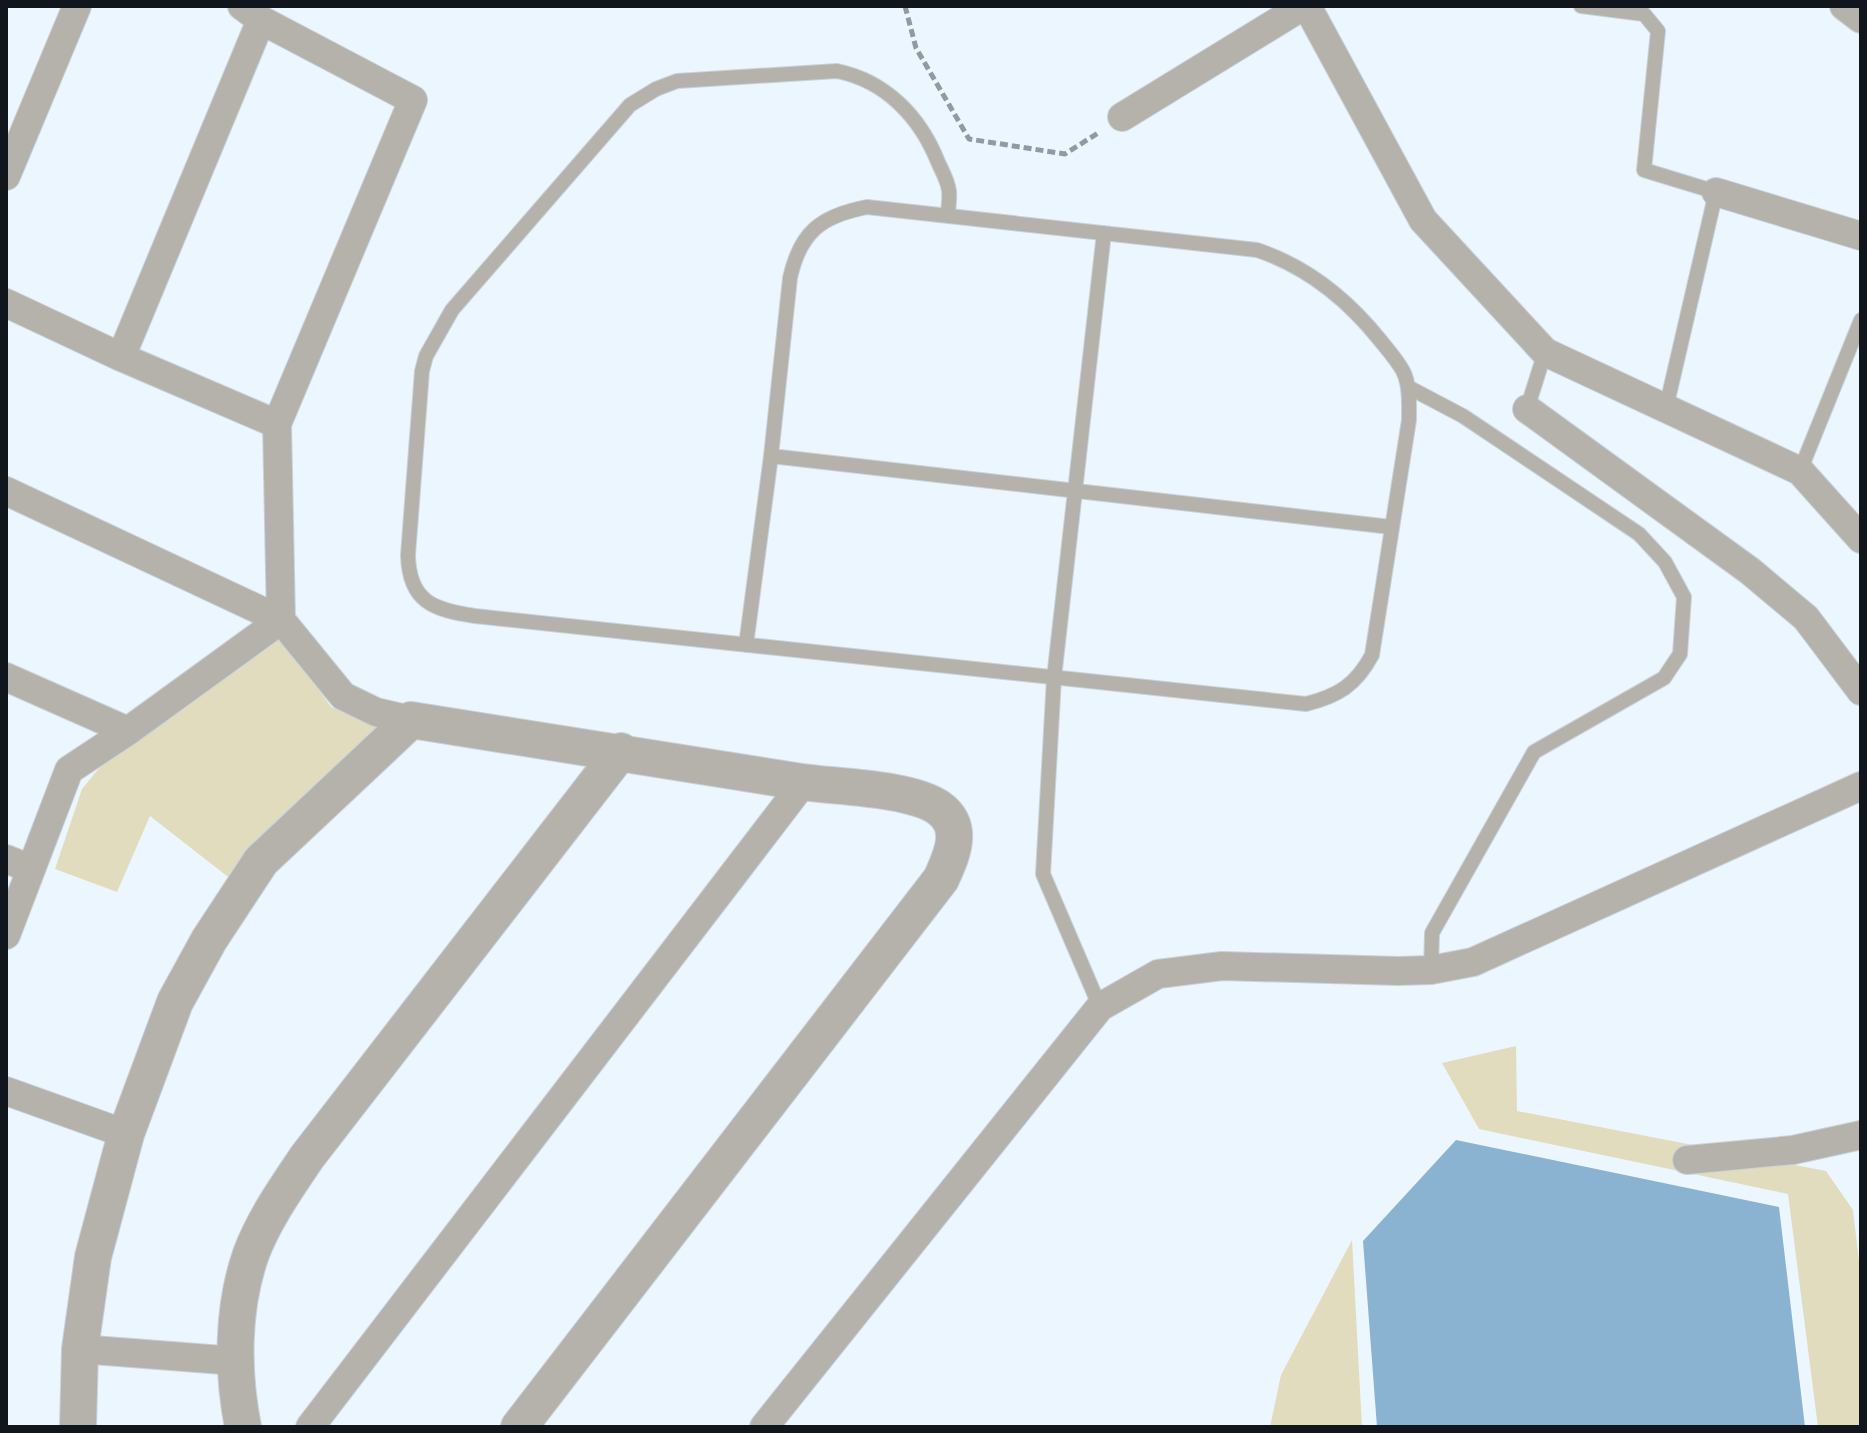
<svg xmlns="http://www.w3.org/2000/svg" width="1867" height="1433" font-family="'Roboto Serif',serif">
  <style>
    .green { fill: #e2dcbe }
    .water { fill: #8ab3d2 }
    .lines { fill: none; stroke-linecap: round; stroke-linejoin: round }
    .service-casing { stroke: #c9d2da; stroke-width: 16 }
    .minor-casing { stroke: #c9d2da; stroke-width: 30 }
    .tertiary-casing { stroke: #c9d2da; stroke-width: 38 }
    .path { stroke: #929aa1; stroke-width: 5; stroke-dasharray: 8 4; stroke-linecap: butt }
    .service { stroke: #b4b2aa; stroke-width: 14 }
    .minor { stroke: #b4b2aa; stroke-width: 28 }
    .tertiary { stroke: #b4b2aa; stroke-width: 36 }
  </style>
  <rect width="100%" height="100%" fill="#ecf6fe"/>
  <path class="green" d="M 280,634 L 331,707 L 378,727 L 232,880 L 150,816 L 117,892 L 55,869 L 82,789 L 100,767 Z
    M 1516,1046 L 1517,1111 L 1826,1171 L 1853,1210 L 1861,1279 L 1861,1427 L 1818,1427 L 1788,1194 L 1479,1129 L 1442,1063 Z
    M 1352,1240 L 1362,1427 L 1270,1427 L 1281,1375 Z"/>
  <path class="water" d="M 1456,1140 L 1779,1207 L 1805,1427 L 1377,1427 L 1363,1241 Z"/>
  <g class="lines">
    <g class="service-casing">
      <path id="service" d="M 1581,6 L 1644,14 L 1658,31 L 1644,170 L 1716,192 L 1666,408
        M 1408,387 L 1463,416 L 1639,534 L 1665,562 L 1684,597 L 1680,654 L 1664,678 L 1534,752 L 1432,933 L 1431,970
        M 1527,409 L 1545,352
        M 771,456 L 1391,527
        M 1800,471 L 1861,320
        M 746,645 L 771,456 L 790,278 C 800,233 820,216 867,207 L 1257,250 C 1308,267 1347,299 1380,340 C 1388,350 1397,360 1403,371 C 1410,385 1409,403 1409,420 L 1372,655 C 1356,685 1338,696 1306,704 L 475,616 C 434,610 409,602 408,555 L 422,371 L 426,356 L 452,310 L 630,105 L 656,89 L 677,81 L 837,71 C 886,81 920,117 938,162 C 942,171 948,181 949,191 C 950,198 948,208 948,216
        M 1100,1007 L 1043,874 L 1054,678 L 1104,233"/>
    </g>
    <g class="minor-casing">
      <path id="minor" d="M 242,6 L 261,20 L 413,100 L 277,424 L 281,620
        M 1307,6 L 1423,220 L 1545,352 L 1800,471 L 1861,539
        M 1844,6 L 1861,19
        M 1122,117 L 1303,6
        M 6,176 L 77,6
        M 1716,192 L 1861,236
        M 6,303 L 121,357 L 277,424
        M 121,357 L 261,20
        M 1527,409 L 1750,571 L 1806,618 L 1861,691
        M 6,491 L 281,620 L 343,696 L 376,712 L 411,720
        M 6,677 L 128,731
        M 6,859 L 31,869
        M 6,935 L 69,770 L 128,731 L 281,620
        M 6,1091 L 126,1134
        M 1687,1160 L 1793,1150 L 1861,1135
        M 80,1349 L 236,1361
        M 310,1427 L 804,782
        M 764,1427 L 1100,1007 L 1158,974 L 1222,966 L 1398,971 L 1431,970 L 1473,962 L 1861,786"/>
    </g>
    <g class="tertiary-casing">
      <path id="tertiary" d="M 78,1427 L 80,1349 L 93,1257 L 126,1134 L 175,1002 L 209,940 L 261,861 L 411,720 C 542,740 672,762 802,782 C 838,787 911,788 939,808 C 965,827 952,855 941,879 L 519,1427
        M 243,1427 C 232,1371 232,1308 251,1254 C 264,1219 287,1187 307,1157 L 621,751"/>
    </g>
    <path class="path" d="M 905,6 L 916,48 L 969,139 L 1065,154 L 1098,133"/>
    <use href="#service" class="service"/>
    <use href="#minor" class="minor"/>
    <use href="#tertiary" class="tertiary"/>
  </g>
  <rect width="1867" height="1433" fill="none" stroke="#10161b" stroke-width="16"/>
</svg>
